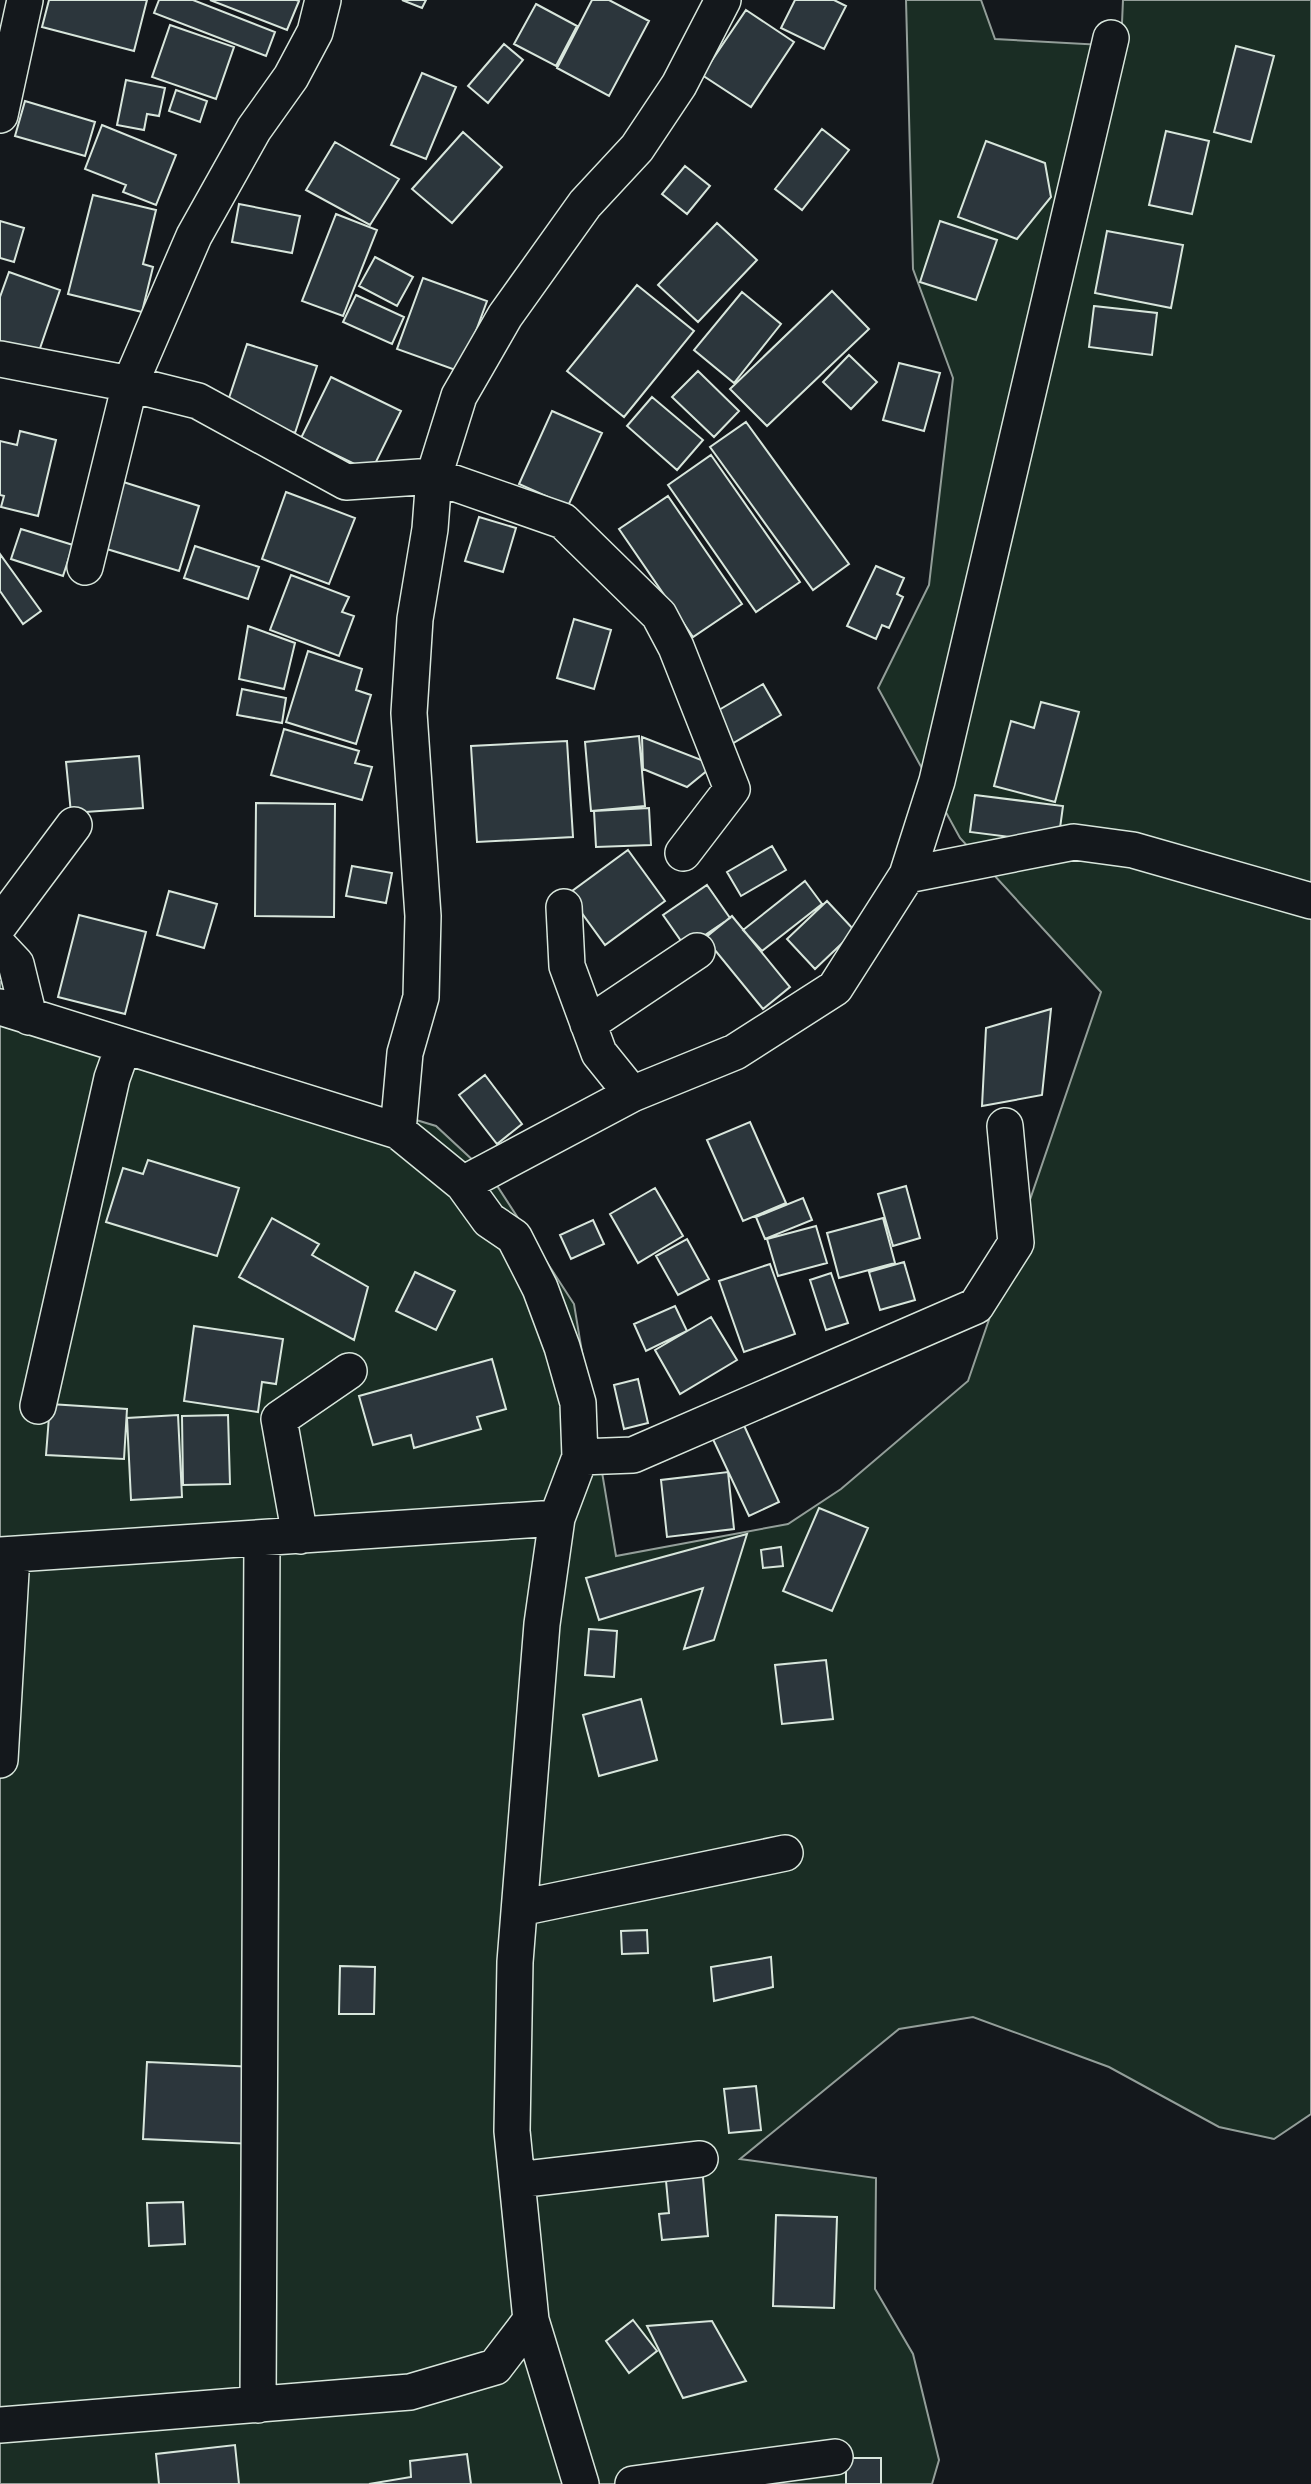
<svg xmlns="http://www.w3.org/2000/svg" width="1311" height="2484" font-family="Overpass,sans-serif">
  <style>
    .green { fill: #1a2d24; stroke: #939e99; stroke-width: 2 }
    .building { fill: #2c363c; stroke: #d8e6dc; stroke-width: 2 }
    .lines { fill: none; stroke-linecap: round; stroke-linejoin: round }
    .street-casing { stroke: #d8e6dc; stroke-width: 38 }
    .street { stroke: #14181c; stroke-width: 35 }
  </style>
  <rect width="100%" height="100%" fill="#14181c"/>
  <path class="green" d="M 906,0 L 981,0 L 995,39 L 1121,46 L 1123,0 L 1311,0 L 1311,2114 L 1274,2139 L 1219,2127 L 1109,2067 L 973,2017 L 899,2029 L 740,2159 L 876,2178 L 875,2289 L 913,2354 L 939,2460 L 932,2484 L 0,2484 L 0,982 L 39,1006 L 436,1126 L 492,1178 L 574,1304 L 616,1556 L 788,1524 L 841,1489 L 968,1381 L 1101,992 L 960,838 L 878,688 L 929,585 L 953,378 L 913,269 Z"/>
  <path class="building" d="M 49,0 L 147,0 L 134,51 L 42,27 Z
    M 159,0 L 193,0 L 275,32 L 266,56 L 154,13 Z
    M 210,0 L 296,0 L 299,1 L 287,30 Z
    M 402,0 L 426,0 L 422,8 Z
    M 592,0 L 609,0 L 649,21 L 609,96 L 557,68 Z
    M 795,0 L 834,0 L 846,6 L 824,49 L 781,28 Z
    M 536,4 L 577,26 L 556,66 L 514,44 Z
    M 746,10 L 794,42 L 751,107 L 702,75 Z
    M 170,25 L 234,47 L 216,99 L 152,77 Z
    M 504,44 L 523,60 L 488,103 L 468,86 Z
    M 1236,46 L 1274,56 L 1251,142 L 1214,132 Z
    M 422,73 L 456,87 L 426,159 L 391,145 Z
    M 126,80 L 165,88 L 159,116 L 147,114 L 144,130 L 117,125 Z
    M 176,90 L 207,101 L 200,122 L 169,111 Z
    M 25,101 L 95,122 L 85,156 L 15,136 Z
    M 102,125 L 176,155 L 156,205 L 123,192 L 126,185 L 85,169 Z
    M 822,129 L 849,150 L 802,210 L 775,189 Z
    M 1166,131 L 1209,141 L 1192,214 L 1149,205 Z
    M 463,132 L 502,167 L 452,223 L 412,189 Z
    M 986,141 L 1045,163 L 1051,197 L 1017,239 L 958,217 Z
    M 335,142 L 399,179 L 370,225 L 306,190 Z
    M 685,166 L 710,186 L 687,214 L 662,194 Z
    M 93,195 L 156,210 L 143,264 L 153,267 L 142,312 L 68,294 Z
    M 239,204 L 300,216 L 292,253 L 232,242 Z
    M 336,214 L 377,230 L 343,316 L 302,301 Z
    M 0,221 L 24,228 L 14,262 L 0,258 Z
    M 940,221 L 997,240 L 976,300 L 920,282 Z
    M 717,223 L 757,260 L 698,322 L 658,285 Z
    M 1107,231 L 1183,245 L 1171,308 L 1095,293 Z
    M 375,257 L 413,277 L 397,306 L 359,286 Z
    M 9,272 L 60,290 L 37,357 L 0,344 L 0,297 Z
    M 423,278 L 487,301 L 461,372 L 397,349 Z
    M 637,285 L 694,331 L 624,417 L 567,371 Z
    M 832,291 L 869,329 L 767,426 L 730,389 Z
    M 742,292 L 781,324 L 734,383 L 694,350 Z
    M 356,295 L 404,317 L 392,344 L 343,322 Z
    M 1094,306 L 1157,313 L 1152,355 L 1089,347 Z
    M 247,344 L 317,366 L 295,433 L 225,410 Z
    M 849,355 L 877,382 L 851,409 L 823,382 Z
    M 899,363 L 940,373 L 924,431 L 883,420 Z
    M 698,371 L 739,411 L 714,437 L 672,397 Z
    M 331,377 L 401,411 L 371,472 L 301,438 Z
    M 652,397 L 703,440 L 677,470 L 627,426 Z
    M 552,411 L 602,433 L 568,506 L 519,484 Z
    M 746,422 L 849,564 L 813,590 L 710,447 Z
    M 20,431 L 56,440 L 38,516 L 1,507 L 4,496 L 0,495 L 0,441 L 17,445 Z
    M 711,455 L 800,582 L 756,612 L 668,485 Z
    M 117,480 L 199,506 L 179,571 L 97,546 Z
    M 286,492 L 355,518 L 329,584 L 262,559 Z
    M 668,496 L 742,604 L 693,637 L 619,529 Z
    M 479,517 L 516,528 L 503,572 L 465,561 Z
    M 21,529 L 73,545 L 63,576 L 11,559 Z
    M 195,546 L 259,567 L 248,599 L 184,578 Z
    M 0,554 L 41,611 L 23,624 L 0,591 Z
    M 876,566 L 904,578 L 897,594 L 903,597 L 889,628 L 882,625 L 876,639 L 847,626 Z
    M 291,575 L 349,597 L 342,612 L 354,616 L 339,656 L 270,630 Z
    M 574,619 L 611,630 L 594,689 L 557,678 Z
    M 248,626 L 295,643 L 284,689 L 239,679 Z
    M 308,651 L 362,669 L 356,690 L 371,695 L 356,744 L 286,722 Z
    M 763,684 L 781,715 L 725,748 L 707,717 Z
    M 242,689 L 286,698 L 282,723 L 237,715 Z
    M 1041,702 L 1079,712 L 1055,802 L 994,786 L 1011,721 L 1034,728 Z
    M 284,729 L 359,751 L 355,763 L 372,767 L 362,800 L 271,775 Z
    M 639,736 L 645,806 L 591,811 L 585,742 Z
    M 642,737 L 714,765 L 687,787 L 643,769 Z
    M 567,741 L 573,837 L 477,842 L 471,746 Z
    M 139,756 L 143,808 L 71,813 L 66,762 Z
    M 975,795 L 1063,806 L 1058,843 L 970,832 Z
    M 256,803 L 335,804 L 334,917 L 255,916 Z
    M 649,808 L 651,845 L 596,847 L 594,811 Z
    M 772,846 L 786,870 L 741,896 L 727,872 Z
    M 628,850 L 665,901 L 605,945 L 568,894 Z
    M 352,866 L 392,873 L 386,903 L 346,896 Z
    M 805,881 L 822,904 L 762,951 L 743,930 Z
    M 707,885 L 730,918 L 686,948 L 663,915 Z
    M 169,891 L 217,904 L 204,948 L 157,935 Z
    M 827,901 L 855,931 L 815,969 L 787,939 Z
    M 79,915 L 146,932 L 125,1014 L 58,997 Z
    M 732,916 L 790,987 L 763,1009 L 705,938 Z
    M 1051,1009 L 1042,1095 L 982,1106 L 986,1028 Z
    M 485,1075 L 522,1124 L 497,1144 L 459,1095 Z
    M 750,1122 L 786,1203 L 743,1221 L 707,1140 Z
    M 148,1160 L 239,1188 L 217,1256 L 106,1222 L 123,1168 L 143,1174 Z
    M 906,1186 L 920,1238 L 893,1246 L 878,1194 Z
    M 655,1188 L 683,1236 L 638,1263 L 610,1214 Z
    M 803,1198 L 812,1220 L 765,1239 L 756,1217 Z
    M 272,1218 L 319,1244 L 312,1255 L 368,1287 L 354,1340 L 239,1277 Z
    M 883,1218 L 895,1263 L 839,1278 L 827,1233 Z
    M 593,1220 L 604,1244 L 571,1259 L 560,1235 Z
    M 816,1226 L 827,1263 L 778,1276 L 767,1239 Z
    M 687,1239 L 709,1279 L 678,1295 L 656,1256 Z
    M 904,1262 L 915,1300 L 880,1310 L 869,1272 Z
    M 770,1264 L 795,1334 L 744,1352 L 719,1281 Z
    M 415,1272 L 455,1291 L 436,1330 L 396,1311 Z
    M 831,1273 L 848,1323 L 826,1330 L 810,1280 Z
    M 675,1306 L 687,1331 L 646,1351 L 634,1324 Z
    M 711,1317 L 737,1360 L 680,1394 L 655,1350 Z
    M 194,1326 L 283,1339 L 276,1384 L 262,1382 L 258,1412 L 184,1401 Z
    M 492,1359 L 506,1409 L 477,1417 L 481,1429 L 414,1448 L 411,1435 L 373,1445 L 359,1396 Z
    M 638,1379 L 648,1423 L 624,1429 L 614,1385 Z
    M 50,1404 L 127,1409 L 124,1459 L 46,1455 Z
    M 178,1415 L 182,1497 L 131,1500 L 127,1418 Z
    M 228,1415 L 230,1484 L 183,1485 L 182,1416 Z
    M 742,1421 L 779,1502 L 749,1516 L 711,1435 Z
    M 728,1472 L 734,1529 L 667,1537 L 661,1480 Z
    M 819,1508 L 868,1528 L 832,1611 L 783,1591 Z
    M 747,1534 L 714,1640 L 684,1649 L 703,1588 L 599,1620 L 586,1578 Z
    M 781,1547 L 783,1566 L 763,1568 L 761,1550 Z
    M 589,1629 L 617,1631 L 614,1677 L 585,1675 Z
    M 826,1660 L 833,1719 L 782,1724 L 775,1665 Z
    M 641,1699 L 657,1760 L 599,1776 L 583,1715 Z
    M 647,1930 L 648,1953 L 622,1954 L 621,1931 Z
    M 771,1957 L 773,1987 L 714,2001 L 711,1967 Z
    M 340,1966 L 375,1967 L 374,2014 L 339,2014 Z
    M 147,2062 L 258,2067 L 254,2144 L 143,2139 Z
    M 756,2086 L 761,2130 L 729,2133 L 724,2089 Z
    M 702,2166 L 708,2236 L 662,2240 L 659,2214 L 669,2213 L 665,2170 Z
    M 183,2202 L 185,2244 L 149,2246 L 147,2203 Z
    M 776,2215 L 837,2217 L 834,2308 L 773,2306 Z
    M 633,2320 L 657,2351 L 629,2373 L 606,2341 Z
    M 712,2321 L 746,2381 L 683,2398 L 647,2326 Z
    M 235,2445 L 239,2484 L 159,2484 L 156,2454 Z
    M 467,2454 L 471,2484 L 369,2484 L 411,2477 L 410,2461 Z
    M 846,2458 L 881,2458 L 881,2484 L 846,2484 Z"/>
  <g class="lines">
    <g class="street-casing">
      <path id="street" d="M 0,115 L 25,0
        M 0,359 L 130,384 L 198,401 L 346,482 L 434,476 L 563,521 L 659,615 L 676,647 L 732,789 L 683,853
        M 85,567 L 130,384 L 194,236 L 254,129 L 291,77 L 315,32 L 323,0
        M 907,875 L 937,781 L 1111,38
        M 564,907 L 567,966 L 599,1053 L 632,1094
        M 0,924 L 74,825
        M 0,947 L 16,964 L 29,1017
        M 0,1007 L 398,1131 L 463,1184 L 489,1220 L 514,1237 L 540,1288 L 562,1347 L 578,1403 L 580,1457 L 557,1518 L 542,1624 L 515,1962 L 512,2131 L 531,2320 L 581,2484
        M 588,1024 L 697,951
        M 398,1131 L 405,1053 L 421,997 L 423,916 L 409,713 L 415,619 L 430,529 L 434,476 L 459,396 L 505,316 L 585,204 L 637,148 L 679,85 L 723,0
        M 463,1184 L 632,1094 L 735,1052 L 835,988 L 907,875 L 1074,842 L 1133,850 L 1311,901
        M 38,1406 L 112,1078 L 123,1047
        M 580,1457 L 633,1455 L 976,1306 L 1016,1243 L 1005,1126
        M 300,1536 L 279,1419 L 349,1371
        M 0,1555 L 557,1518
        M 0,1760 L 12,1555
        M 520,1908 L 785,1853
        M 517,2180 L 700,2159
        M 258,2405 L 262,1539
        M 0,2425 L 410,2392 L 495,2367 L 531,2320
        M 633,2484 L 835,2457"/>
    </g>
    <use href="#street" class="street"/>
  </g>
</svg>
